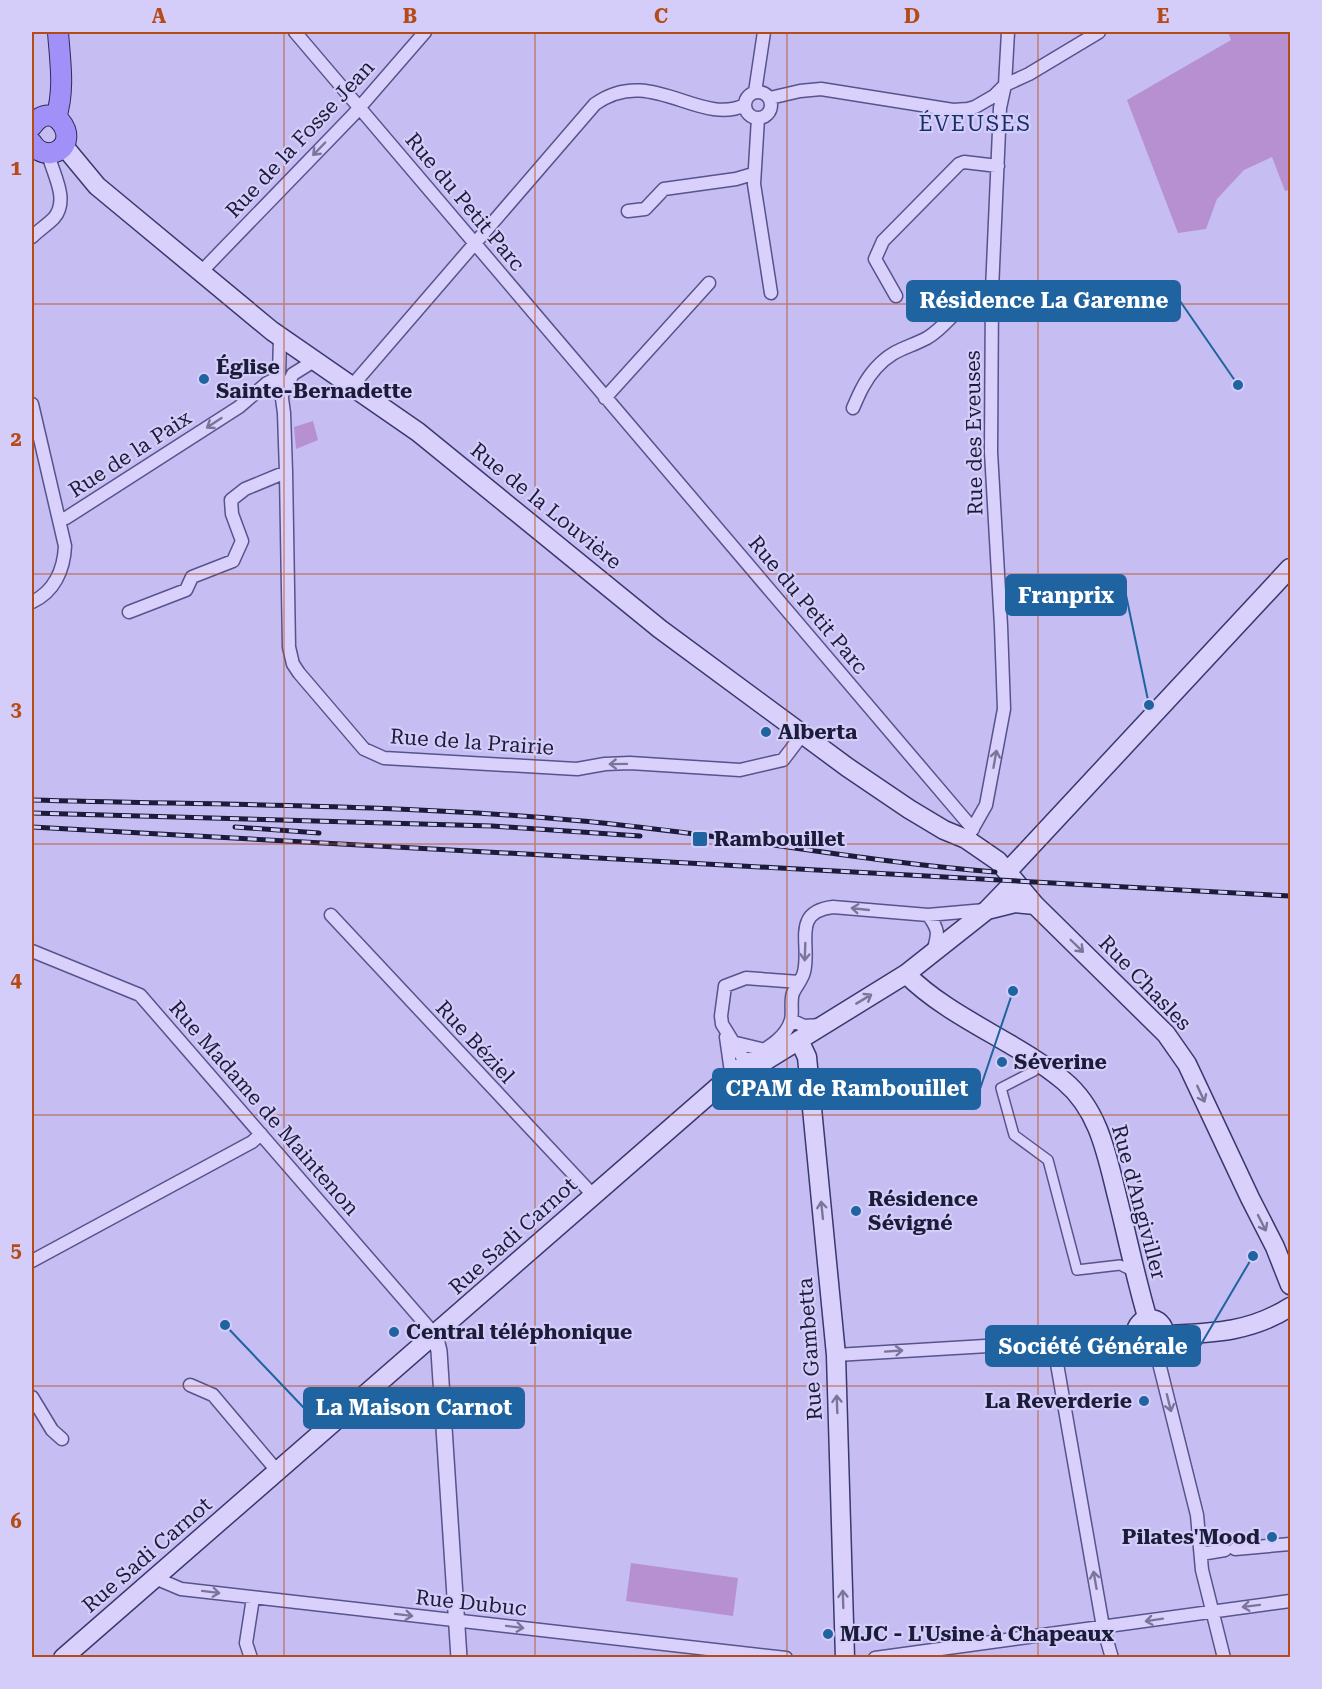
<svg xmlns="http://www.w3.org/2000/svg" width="1322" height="1689" font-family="'Roboto Serif',serif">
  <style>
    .park { fill: #b690d1 }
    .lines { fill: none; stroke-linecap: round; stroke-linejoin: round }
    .pedestrian-casing { stroke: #55548b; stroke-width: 12 }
    .minor-casing { stroke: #55548b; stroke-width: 15 }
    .tertiary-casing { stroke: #55548b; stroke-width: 18 }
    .secondary-casing { stroke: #38396d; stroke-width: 21 }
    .primary-casing { stroke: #292c58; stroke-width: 22 }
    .pedestrian { stroke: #d9d1fc; stroke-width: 9 }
    .minor { stroke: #d9d1fc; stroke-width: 12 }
    .tertiary { stroke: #d9d1fc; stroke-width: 15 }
    .secondary { stroke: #d9d1fc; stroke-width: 18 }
    .primary { stroke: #a290f9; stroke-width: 20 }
    .rail-casing { stroke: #1b1c39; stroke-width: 5 }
    .rail { stroke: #d5cdf9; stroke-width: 3; stroke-dasharray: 9; stroke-linecap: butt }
    .oneway { stroke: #7a769a }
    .grid { fill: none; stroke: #b54a17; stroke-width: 1.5; stroke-opacity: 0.55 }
    .poi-dot { fill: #1f63a0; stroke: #d5cdf9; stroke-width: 2 }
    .labels { text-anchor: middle; stroke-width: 4.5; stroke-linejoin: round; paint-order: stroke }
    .street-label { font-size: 21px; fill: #1b1c39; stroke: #d5cdf9 }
    .poi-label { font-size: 21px; font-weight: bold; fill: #1b1c39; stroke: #d5cdf9; text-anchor: start }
    .neighbourhood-label { font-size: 22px; letter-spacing: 1.5px; fill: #16306a; stroke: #d5cdf9 }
    .leader { fill: none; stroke: #1f63a0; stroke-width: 2 }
    .callout-dot { fill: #1f63a0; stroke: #d5cdf9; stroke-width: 2 }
    .callout { fill: #1f63a0; stroke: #1f63a0; stroke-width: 2 }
    .callout-label { font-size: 22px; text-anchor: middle; font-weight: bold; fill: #fff }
    .neatline { fill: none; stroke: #b54a17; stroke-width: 2 }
    .grid-label { font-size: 20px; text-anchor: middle; font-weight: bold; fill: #b54a17 }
  </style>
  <rect width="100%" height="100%" fill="#c6bdf2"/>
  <path class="park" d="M 1228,32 L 1290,32 L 1290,190 L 1285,191 L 1272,157 L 1244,170 L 1217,199 L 1206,229 L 1178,233 L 1127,100 L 1231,40 Z
    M 313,421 L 318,440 L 296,449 L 294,427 Z
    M 631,1563 L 738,1578 L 733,1616 L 626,1601 Z"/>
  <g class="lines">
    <g class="pedestrian-casing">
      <path id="pedestrian" d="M 1039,1064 L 1034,1071 L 1001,1088 L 1014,1135 L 1048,1160 L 1077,1270 L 1120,1265 L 1134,1272"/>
    </g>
    <g class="minor-casing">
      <path id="minor" d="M 295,32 L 973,829
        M745 105a13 13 0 1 1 26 0a13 13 0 1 1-26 0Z
        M 755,92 L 764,32
        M 770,98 L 800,91 L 821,89 L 953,110 L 968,109 L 975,107 L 994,96 L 1005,85 L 1029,74 L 1099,32
        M 758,118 L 754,184 L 771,293
        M 628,211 L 645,209 L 664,189 L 736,179 L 753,174
        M 32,237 C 39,230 47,225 54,218 C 70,199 52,173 48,153
        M 202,271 L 353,115 L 425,32
        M 896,296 L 875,259 L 883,241 L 959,164 L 964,162 L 998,166
        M 280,337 L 279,377 L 284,413 L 286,472 L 289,647 L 293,664 L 299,673 L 364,749 L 384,758 L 577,769 L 605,764 L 630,763 L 740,770 L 783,760 L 802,735
        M 351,387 L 595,104 C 651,64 699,127 745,105
        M 282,395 L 293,374 L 314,361
        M 605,398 L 709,283
        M 32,404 L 65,546 C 64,570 54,592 32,602
        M 853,408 C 859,394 865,380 876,368 C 893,349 906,349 927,338 C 950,325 965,293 992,290
        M 59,519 L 66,518 L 239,407 L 267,383 L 279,377
        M 129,612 L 186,590 L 192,577 L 233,561 L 242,541 L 232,514 L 231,500 L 245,489 L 286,472
        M 969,835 L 986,805 L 1004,709 L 1001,626 L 991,452 L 992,290 L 1000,108 L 1005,85 L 1008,32
        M 331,915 L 593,1195
        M 928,915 C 940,931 938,934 933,952
        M 32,951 L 140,995 L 435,1335
        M 791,1020 L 804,1026 L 821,1025
        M 726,1037 L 731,1072
        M 732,1042 L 761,1049
        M 749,1068 L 722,1024 L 721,1016 L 725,986 L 746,978 L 799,982
        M 720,1084 C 736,1057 782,1051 791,1020 C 793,1012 790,1001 793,993 C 796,986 802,980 804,972 C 811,944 791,912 833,907 L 928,915 L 985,910
        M 32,1261 L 252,1142 L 261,1134
        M 1053,1341 L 1103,1627 L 1112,1658
        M 1155,1347 L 1197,1515 L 1202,1570 L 1224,1658
        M 836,1355 L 1137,1337
        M 190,1385 L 213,1395 L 278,1472
        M 32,1397 L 52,1430 L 62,1439
        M 1235,1549 L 1290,1544
        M 1201,1554 L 1225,1550
        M 155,1578 L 181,1589 L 786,1658
        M 251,1658 L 246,1643 L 253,1598
        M 875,1658 L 1290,1601"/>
    </g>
    <g class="tertiary-casing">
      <path id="tertiary" d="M 435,1335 L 439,1351 L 459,1658"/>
    </g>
    <g class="secondary-casing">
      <path id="secondary" d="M 63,145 L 97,186 L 272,331 L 418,432 L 660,629 L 847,767 L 909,809 L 944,830 L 966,839 L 998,861 L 1035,905 L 1166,1034 L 1187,1064 L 1250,1198 L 1275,1247 L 1290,1285
        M 1008,871 L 1290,568
        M 987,910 L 1015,903 L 1035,905
        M 906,974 C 951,1019 1015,1040 1064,1081 C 1100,1111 1107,1157 1118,1200 C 1128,1240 1136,1280 1148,1320
        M 799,1040 L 807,1057 L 836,1355 L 845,1658
        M1136 1333a14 14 0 1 1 28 0a14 14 0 1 1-28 0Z
        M 1164,1335 C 1211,1333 1249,1333 1290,1307
        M 63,1658 L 719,1086 L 728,1084 L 906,974 L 987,910 L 1015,881"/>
    </g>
    <g class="primary-casing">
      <path id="primary" d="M 56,118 C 65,89 60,61 58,32
        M 32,126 C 55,93 85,147 51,153 C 43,154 36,150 32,143"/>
    </g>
    <use href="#pedestrian" class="pedestrian"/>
    <use href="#minor" class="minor"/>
    <use href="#tertiary" class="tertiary"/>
    <use href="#secondary" class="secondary"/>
    <use href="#primary" class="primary"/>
    <g class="rail-casing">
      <path id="rail" d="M 32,800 C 211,805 392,804 571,820 C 713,832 853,861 995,872
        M 32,813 L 492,826 L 640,836
        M 32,827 L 1290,896
        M 235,827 L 319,833"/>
    </g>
    <use href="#rail" class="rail"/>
  </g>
  <defs><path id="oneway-shaft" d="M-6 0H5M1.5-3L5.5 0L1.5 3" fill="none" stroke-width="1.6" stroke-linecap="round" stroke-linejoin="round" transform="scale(1.5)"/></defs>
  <g class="oneway">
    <use href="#oneway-shaft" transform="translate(319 149) rotate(134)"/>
    <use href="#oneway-shaft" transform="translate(214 423) rotate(147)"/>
    <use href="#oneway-shaft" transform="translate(995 759) rotate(-80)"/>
    <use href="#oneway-shaft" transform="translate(618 764) rotate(179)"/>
    <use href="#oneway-shaft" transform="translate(860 909) rotate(-174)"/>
    <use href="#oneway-shaft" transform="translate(1077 946) rotate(44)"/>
    <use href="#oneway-shaft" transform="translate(805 952) rotate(92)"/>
    <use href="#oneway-shaft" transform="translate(864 999) rotate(-31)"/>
    <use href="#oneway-shaft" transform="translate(1201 1094) rotate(65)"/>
    <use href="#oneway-shaft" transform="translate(822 1210) rotate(-96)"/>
    <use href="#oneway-shaft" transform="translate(1262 1223) rotate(63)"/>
    <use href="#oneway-shaft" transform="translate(894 1351) rotate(-4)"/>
    <use href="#oneway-shaft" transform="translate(1169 1403) rotate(76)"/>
    <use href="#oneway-shaft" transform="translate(837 1404) rotate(-92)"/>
    <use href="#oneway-shaft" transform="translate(1095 1580) rotate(-100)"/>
    <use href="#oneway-shaft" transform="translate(211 1592) rotate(7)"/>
    <use href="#oneway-shaft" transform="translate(843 1599) rotate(-92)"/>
    <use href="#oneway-shaft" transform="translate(1251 1606) rotate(173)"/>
    <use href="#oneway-shaft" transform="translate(404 1615) rotate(7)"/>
    <use href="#oneway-shaft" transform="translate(1154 1620) rotate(171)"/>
    <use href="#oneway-shaft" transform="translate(515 1627) rotate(7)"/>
  </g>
  <path class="grid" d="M 284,32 L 284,1658M 535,32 L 535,1658M 787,32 L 787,1658M 1038,32 L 1038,1658M 32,304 L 1290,304M 32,574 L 1290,574M 32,844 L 1290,844M 32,1115 L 1290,1115M 32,1386 L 1290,1386"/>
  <g class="poi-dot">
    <circle cx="204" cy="379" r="6"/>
    <circle cx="766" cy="732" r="6"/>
    <rect x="692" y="831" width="16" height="16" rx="3"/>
    <circle cx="1002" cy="1062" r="6"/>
    <circle cx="856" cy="1211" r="6"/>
    <circle cx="394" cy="1332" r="6"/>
    <circle cx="1144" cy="1401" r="6"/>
    <circle cx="1272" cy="1537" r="6"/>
    <circle cx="828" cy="1634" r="6"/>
  </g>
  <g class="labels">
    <g class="street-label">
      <text transform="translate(300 139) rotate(-47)" y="7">Rue de la Fosse Jean</text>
      <text transform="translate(465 202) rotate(50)" y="7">Rue du Petit Parc</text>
      <text transform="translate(974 433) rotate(-91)" y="7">Rue des Eveuses</text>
      <text transform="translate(130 454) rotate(-33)" y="7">Rue de la Paix</text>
      <text transform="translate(546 506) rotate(39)" y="7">Rue de la Louvière</text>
      <text transform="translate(808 605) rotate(50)" y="7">Rue du Petit Parc</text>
      <text transform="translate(472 742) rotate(4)" y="7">Rue de la Prairie</text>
      <text transform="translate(1145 983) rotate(46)" y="7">Rue Chasles</text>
      <text transform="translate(475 1042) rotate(47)" y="7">Rue Béziel</text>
      <text transform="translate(264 1108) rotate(49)" y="7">Rue Madame de Maintenon</text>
      <text transform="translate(1139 1202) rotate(75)" y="7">Rue d'Angiviller</text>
      <text transform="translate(513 1236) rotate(-42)" y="7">Rue Sadi Carnot</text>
      <text transform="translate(810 1349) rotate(-94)" y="7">Rue Gambetta</text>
      <text transform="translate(147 1555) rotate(-41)" y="7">Rue Sadi Carnot</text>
      <text transform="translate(471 1603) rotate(6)" y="7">Rue Dubuc</text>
    </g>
    <g class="poi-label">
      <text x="216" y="374">Église<tspan x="216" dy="24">Sainte-Bernadette</tspan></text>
      <text x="778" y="739">Alberta</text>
      <text x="714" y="846">Rambouillet</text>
      <text x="1014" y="1069">Séverine</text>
      <text x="868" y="1206">Résidence<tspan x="868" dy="24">Sévigné</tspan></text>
      <text x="406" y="1339">Central téléphonique</text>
      <text x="1132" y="1408" text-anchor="end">La Reverderie</text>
      <text x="1260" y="1544" text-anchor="end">Pilates'Mood</text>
      <text x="840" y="1641">MJC - L'Usine à Chapeaux</text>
    </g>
    <g class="neighbourhood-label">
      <text x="975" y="131">ÉVEUSES</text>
    </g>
  </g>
  <path class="leader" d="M1238 385L1180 301M1149 705L1126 595M1013 991L980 1089M1253 1256L1200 1346M225 1325L304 1408"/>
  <g class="callout-dot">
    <circle cx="1238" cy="385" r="6"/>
    <circle cx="1149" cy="705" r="6"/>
    <circle cx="1013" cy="991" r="6"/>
    <circle cx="1253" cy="1256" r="6"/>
    <circle cx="225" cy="1325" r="6"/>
  </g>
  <g class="callout">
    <rect x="907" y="281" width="273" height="40" rx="6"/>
    <rect x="1006" y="575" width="120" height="40" rx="6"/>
    <rect x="713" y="1069" width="267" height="40" rx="6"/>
    <rect x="986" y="1326" width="214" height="40" rx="6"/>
    <rect x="304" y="1388" width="220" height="40" rx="6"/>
  </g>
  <g class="callout-label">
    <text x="1044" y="308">Résidence La Garenne</text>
    <text x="1066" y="603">Franprix</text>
    <text x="847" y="1096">CPAM de Rambouillet</text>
    <text x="1093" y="1354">Société Générale</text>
    <text x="414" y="1415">La Maison Carnot</text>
  </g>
  <rect width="1322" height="1689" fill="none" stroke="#d5cdf9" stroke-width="66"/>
  <rect x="33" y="33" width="1256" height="1623" class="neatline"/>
  <g class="grid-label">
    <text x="159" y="23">A</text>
    <text x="410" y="23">B</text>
    <text x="661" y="23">C</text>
    <text x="912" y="23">D</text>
    <text x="1163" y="23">E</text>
    <text x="16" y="175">1</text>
    <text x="16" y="446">2</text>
    <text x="16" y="716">3</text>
    <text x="16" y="987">4</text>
    <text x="16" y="1257">5</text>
    <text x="16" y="1528">6</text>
  </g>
</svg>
